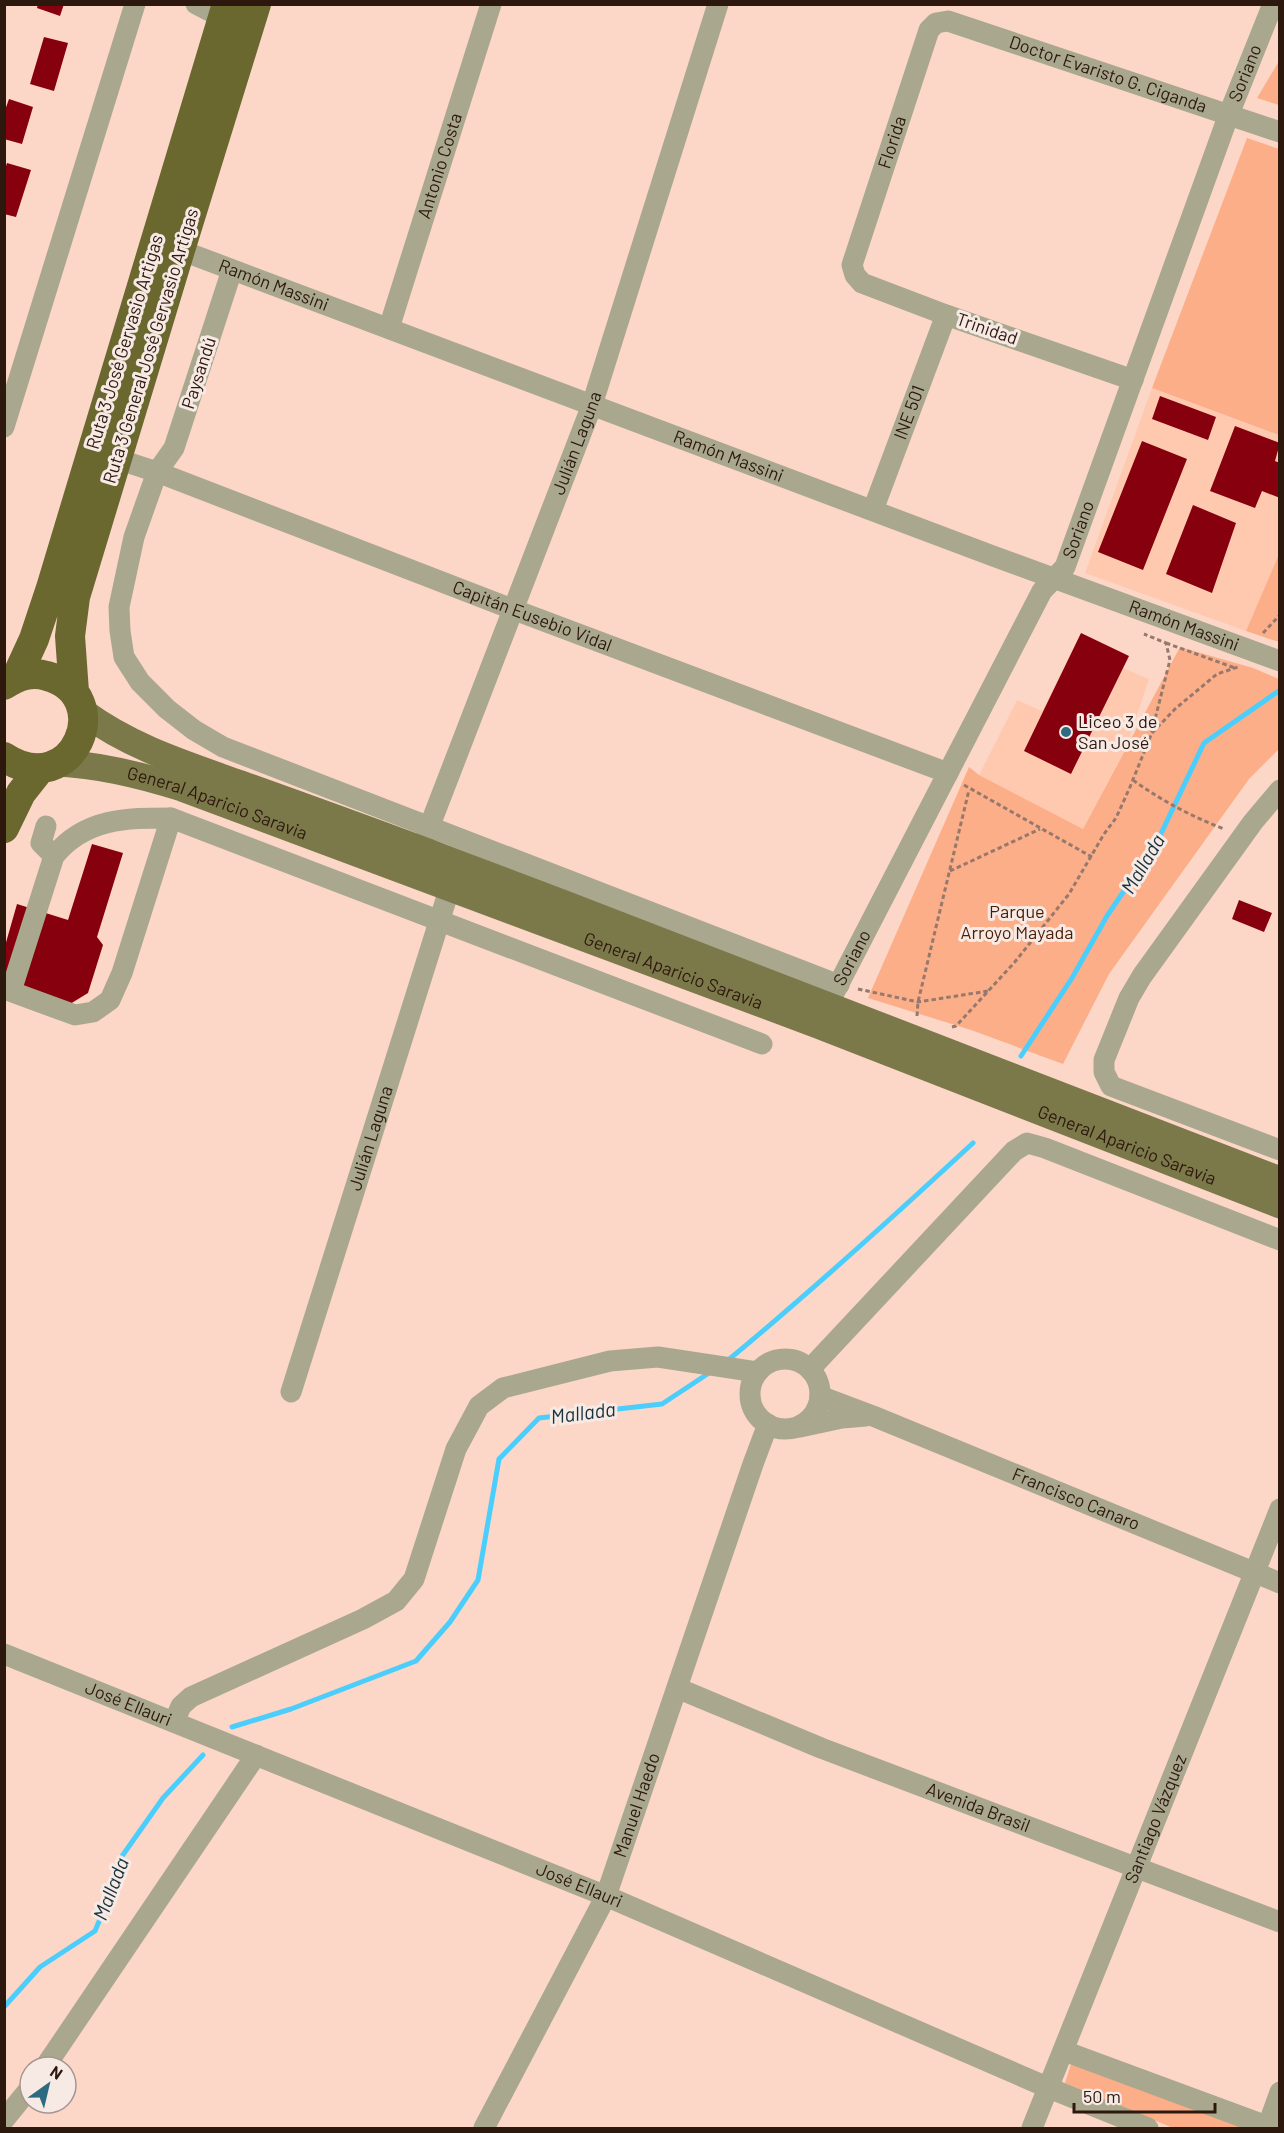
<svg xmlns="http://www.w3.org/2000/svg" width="1284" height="2133" font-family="Barlow,sans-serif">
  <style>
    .built { fill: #ffc9b0 }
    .green { fill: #fcae89 }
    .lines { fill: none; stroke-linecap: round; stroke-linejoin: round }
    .stream { stroke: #4ccefc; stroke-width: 5 }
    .building { fill: #87000e }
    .path { stroke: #96796c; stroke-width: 3; stroke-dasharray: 4.5 3; stroke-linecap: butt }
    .minor { stroke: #a9a88f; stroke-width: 21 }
    .major { stroke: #7b784a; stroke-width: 27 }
    .highway { stroke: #6a672f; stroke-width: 30 }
    .poi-dot { fill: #2e6b81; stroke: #f7eae5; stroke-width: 2 }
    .labels { text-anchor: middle; stroke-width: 6; stroke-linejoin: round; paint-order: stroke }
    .street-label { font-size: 18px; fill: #2d180e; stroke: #f7eae5 }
    .poi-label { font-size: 18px; fill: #2d180e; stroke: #f7eae5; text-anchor: start }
    .park-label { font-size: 18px; fill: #491d04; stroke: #f7eae5 }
    .water-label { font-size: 20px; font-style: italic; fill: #17323d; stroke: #f7eae5 }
  </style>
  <rect width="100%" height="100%" fill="#fcd7c7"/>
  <path class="built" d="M 1152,388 L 1279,435 L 1279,554 L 1246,631 L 1085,573 Z
    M 1081,633 L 1129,656 L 1123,668 L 1149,679 L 1127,745 L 1083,829 L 979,775 L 1017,700 L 1042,711 Z"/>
  <path class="green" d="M 1279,61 L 1279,105 L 1257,98 Z
    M 1247,138 L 1279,149 L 1279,435 L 1152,388 Z
    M 1279,554 L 1279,642 L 1246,631 Z
    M 1180,647 L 1253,668 L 1279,679 L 1279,749 L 1249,779 L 1109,974 L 1063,1064 L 971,1030 L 868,998 L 969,767 L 979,775 L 1083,829 Z
    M 1072,2061 L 1247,2128 L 1173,2128 L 1065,2083 Z"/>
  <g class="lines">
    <path class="stream" d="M 1021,1056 L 1072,978 L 1107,916 L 1157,842 L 1204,743 L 1280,690
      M 727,1361 C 812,1291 893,1217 973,1143
      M 232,1727 L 291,1709 L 416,1661 L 450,1622 L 478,1580 L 499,1459 L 539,1418 L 662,1404 L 712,1371
      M 4,2007 L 40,1967 L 95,1931 L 108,1900 L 120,1859 L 163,1798 L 203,1755"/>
  </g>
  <path class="building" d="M 38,4 L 64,4 L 60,16 L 37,8 Z
    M 44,37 L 68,43 L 54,91 L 30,84 Z
    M 9,99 L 33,107 L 22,144 L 4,139 L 4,113 Z
    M 7,163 L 31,170 L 16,217 L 4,214 L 4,172 Z
    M 1160,396 L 1216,417 L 1208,440 L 1152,419 Z
    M 1235,426 L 1280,443 L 1275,461 L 1280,463 L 1280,498 L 1262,491 L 1255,508 L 1210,491 Z
    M 1142,441 L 1187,459 L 1143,570 L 1098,552 Z
    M 1193,505 L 1236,523 L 1212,593 L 1166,574 Z
    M 1081,633 L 1129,656 L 1071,774 L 1024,751 Z
    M 92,844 L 123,853 L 97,937 L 103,945 L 88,993 L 70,1004 L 5,983 L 5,946 L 17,904 L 68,920 Z
    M 1239,900 L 1272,913 L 1264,932 L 1232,919 Z"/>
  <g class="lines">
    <path class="path" d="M 1263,633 L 1280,615
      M 1166,643 L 1235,668
      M 1152,733 L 1175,709 L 1217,674 L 1238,667
      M 1133,780 C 1162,801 1191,816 1224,829
      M 964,785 L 1092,857
      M 950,871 L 1040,829
      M 858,989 L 918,1002 L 988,991
      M 917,1016 L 918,1002 L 969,790
      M 952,1027 L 956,1026 L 1014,963 L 1069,894 L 1104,834 L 1116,818 L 1130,787 L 1151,735 L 1170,660 L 1166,643 L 1144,634"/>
    <g class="minor">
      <path d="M 196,4 L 223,18"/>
      <path id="s1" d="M 180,250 L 993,556 L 1280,661"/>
      <path d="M 232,270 L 174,448 L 157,472 L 134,537 L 119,607 L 120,631 L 124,657 L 140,682 L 167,709 L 194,730 L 223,747 L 839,985"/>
      <path id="s2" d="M 389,328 L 491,4"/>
      <path id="s3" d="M 1133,380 L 946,315 L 862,283 L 855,275 L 852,265 L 929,30 L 936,23 L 948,21 L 1280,132"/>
      <path d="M 4,427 L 135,4"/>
      <path id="s4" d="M 117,459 L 157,472 L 512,609 L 948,773"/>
      <path id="s5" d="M 873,510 L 946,315"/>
      <path d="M 1280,790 L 1253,822 L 1142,976 L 1129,998 L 1104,1060 L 1104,1072 L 1111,1086 L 1280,1150"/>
      <path d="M 46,826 L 41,843 L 54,856"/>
      <path id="s6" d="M 425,838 L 592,405 L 718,4"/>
      <path d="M 4,989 L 75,1015 L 93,1012 L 110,1000 L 122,973 L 171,818"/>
      <path d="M 11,991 L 54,856 C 85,818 126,818 171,818 L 762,1044"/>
      <path id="s7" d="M 832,997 L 1042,591 L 1065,567 L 1229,114 L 1273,4"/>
      <circle cx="785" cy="1394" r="35"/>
      <path d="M 810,1369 L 1014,1151 L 1027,1143 L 1045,1148 L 1280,1240"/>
      <path id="s8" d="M 291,1392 L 450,887"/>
      <path id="s9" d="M 820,1396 L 873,1416 L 1280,1583"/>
      <path d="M 800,1427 L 842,1418 L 866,1416"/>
      <path id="s10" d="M 4,1654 L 606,1896 L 1049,2088 L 1148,2128"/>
      <path id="s11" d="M 677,1688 L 821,1748 L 1280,1922"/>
      <path d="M 174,1722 L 181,1706 L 191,1697 L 363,1619 L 396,1601 L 414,1579 L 456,1449 L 479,1406 L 503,1388 L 610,1361 L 658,1357 L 757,1372"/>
      <path d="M 1064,2051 L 1272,2128"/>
      <path d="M 45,2067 L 256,1755"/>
      <path d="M 4,2120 L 30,2088"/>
      <path id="s12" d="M 484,2128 L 606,1896 L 753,1464 L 768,1424"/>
      <path id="s13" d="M 1032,2128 L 1280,1509"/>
      <path d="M 1267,2128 L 1280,2092"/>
    </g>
    <g class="major">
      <path d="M 83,712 C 132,748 185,764 241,784 C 308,808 375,832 441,857 C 721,963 1000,1071 1280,1180"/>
      <path id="s14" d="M 58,763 C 101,765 141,775 182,788 L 818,1025 L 1280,1205"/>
    </g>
    <path class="highway" d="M 17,676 L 34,639 L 51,588 L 227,4
      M 4,685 C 18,676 31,671 47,676 C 118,695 74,803 4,757
      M 74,692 L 70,636 L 75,597 L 180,250 L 256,4
      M 4,828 L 21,793 L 40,769"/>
  </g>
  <circle class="poi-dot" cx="1066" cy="732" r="6"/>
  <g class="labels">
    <g class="street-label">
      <text dy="6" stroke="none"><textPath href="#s3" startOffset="747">Doctor Evaristo G. Ciganda</textPath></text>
      <text dy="6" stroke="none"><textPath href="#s7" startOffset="1016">Soriano</textPath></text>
      <text dy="6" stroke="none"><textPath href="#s3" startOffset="438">Florida</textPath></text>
      <text dy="6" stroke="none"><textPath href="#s2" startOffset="170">Antonio Costa</textPath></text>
      <text dy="6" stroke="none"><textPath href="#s1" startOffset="100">Ramón Massini</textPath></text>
      <text transform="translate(987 329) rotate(19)" y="6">Trinidad</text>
      <text transform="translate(125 342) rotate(-73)" y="6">Ruta 3 José Gervasio Artigas</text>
      <text transform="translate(151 346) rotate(-73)" y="6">Ruta 3 General José Gervasio Artigas</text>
      <text transform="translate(199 373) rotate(-72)" y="6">Paysandú</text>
      <text dy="6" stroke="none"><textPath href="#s5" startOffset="104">INE 501</textPath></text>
      <text dy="6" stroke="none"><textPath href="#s6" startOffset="423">Julián Laguna</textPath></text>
      <text dy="6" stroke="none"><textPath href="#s1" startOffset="586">Ramón Massini</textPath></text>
      <text dy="6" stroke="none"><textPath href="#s7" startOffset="530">Soriano</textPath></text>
      <text dy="6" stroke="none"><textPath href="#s4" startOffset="444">Capitán Eusebio Vidal</textPath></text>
      <text dy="6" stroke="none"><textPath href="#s1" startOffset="1072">Ramón Massini</textPath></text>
      <text dy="6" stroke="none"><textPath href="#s14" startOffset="165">General Aparicio Saravia</textPath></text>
      <text dy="6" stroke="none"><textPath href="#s7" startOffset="44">Soriano</textPath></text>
      <text dy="6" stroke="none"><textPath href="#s14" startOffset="651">General Aparicio Saravia</textPath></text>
      <text dy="6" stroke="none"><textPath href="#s8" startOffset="266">Julián Laguna</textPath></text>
      <text dy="6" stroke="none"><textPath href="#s14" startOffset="1137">General Aparicio Saravia</textPath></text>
      <text dy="6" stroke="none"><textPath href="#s9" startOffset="276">Francisco Canaro</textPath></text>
      <text dy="6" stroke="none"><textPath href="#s10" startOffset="134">José Ellauri</textPath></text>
      <text dy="6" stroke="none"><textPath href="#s12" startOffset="358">Manuel Haedo</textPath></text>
      <text dy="6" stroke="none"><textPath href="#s11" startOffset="324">Avenida Brasil</textPath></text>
      <text dy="6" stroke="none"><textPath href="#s13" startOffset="333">Santiago Vázquez</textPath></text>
      <text dy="6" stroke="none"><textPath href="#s10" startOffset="620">José Ellauri</textPath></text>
    </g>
    <g class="poi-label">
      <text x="1078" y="728">Liceo 3 de<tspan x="1078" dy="21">San José</tspan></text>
    </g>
    <g class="park-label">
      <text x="1017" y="918">Parque<tspan x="1017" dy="21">Arroyo Mayada</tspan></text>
    </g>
    <g class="water-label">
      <text transform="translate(1143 864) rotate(-59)" y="7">Mallada</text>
      <text transform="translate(583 1413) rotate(-7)" y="7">Mallada</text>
      <text transform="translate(111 1889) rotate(-69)" y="7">Mallada</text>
    </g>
  </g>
  <rect width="1284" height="2133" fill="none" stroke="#2d180e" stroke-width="12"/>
  <g transform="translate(48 2085) rotate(34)"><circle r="28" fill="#f7eae5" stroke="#a6968f" stroke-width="1.5"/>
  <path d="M0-4.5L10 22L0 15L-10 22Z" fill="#2e6b81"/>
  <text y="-9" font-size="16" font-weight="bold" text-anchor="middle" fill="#2d180e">N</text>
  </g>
  <path d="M1074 2103v9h141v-9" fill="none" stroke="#2d180e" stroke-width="3"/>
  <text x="1083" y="2103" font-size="18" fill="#2d180e" stroke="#f7eae5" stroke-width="4.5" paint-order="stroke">50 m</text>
</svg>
